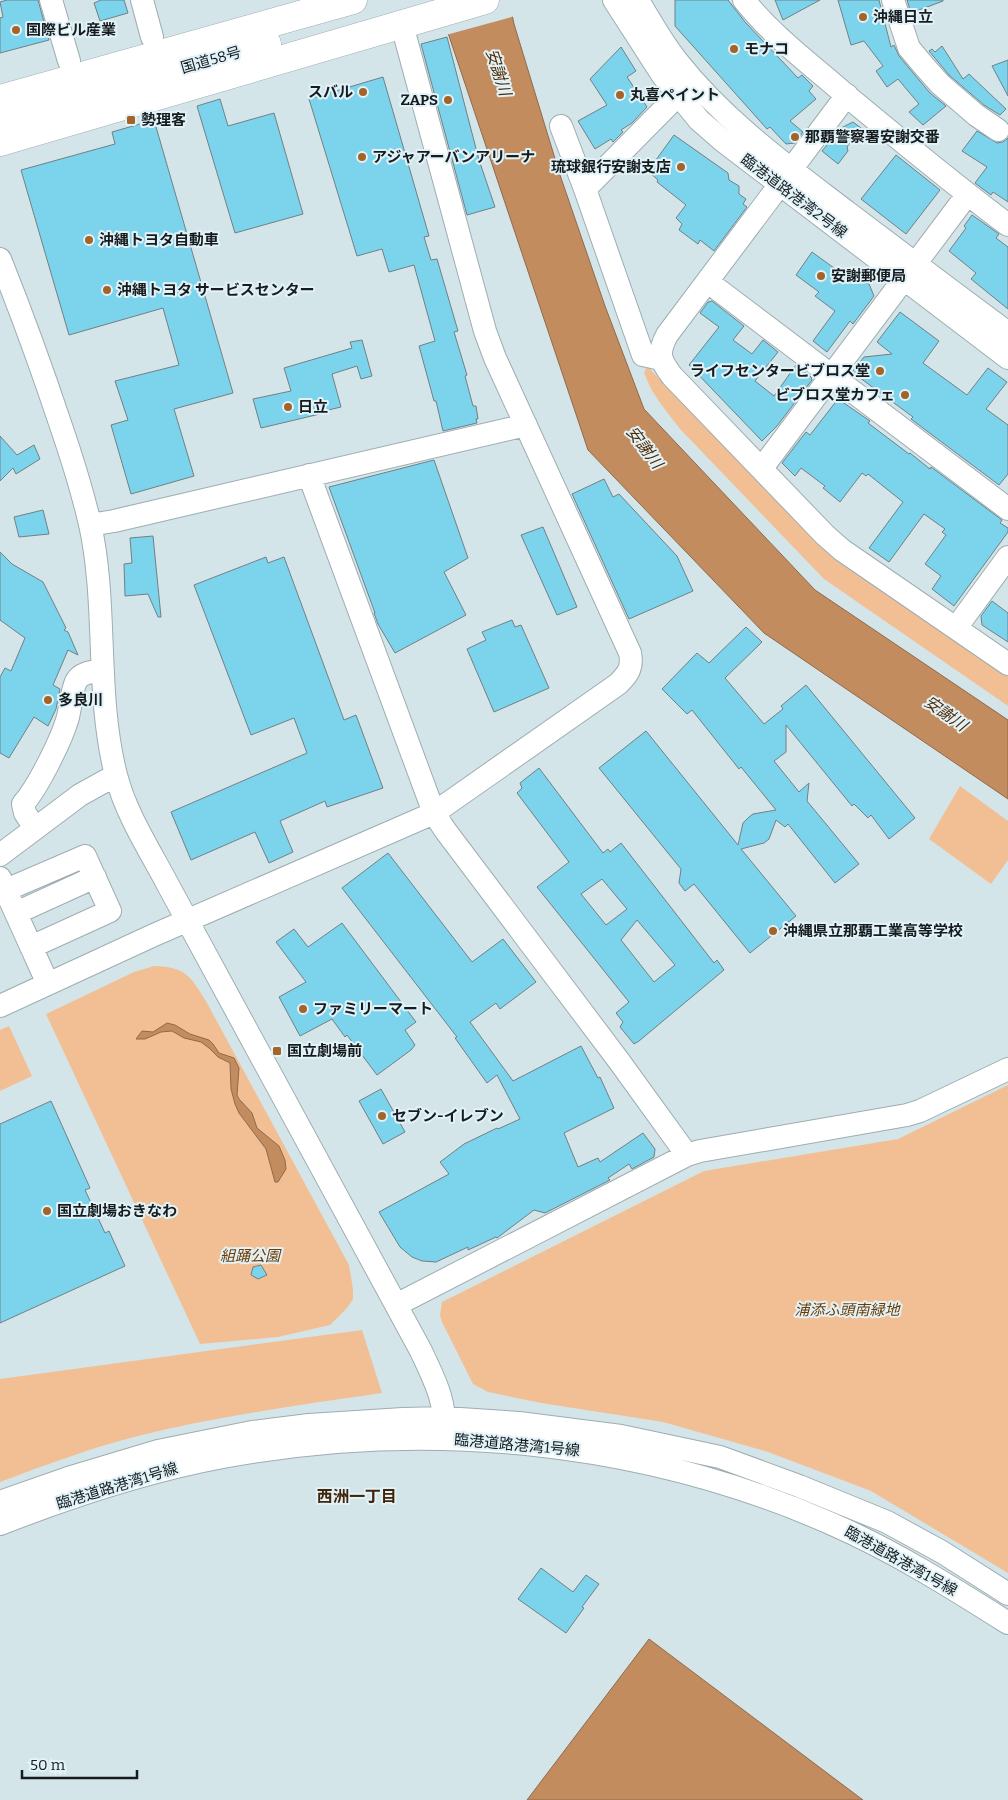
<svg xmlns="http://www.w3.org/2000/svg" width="1008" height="1800" font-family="Bitter,'Noto Sans JP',serif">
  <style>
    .green { fill: #f2bf95 }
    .water { fill: #c38c5e; stroke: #8f6a4b }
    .pier { fill: #d4e5ea }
    .building { fill: #7cd3ec; stroke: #718085; fill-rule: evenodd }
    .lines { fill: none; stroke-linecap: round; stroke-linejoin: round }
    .minor-casing { stroke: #9dadb2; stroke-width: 24 }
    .highway-casing { stroke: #9dadb2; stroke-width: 29 }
    .minor { stroke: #fff; stroke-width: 22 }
    .highway { stroke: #fff; stroke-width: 28 }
    .poi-dot { fill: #a26429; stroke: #e1f2f8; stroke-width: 2 }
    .labels { text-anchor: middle; stroke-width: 4; stroke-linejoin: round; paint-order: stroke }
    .poi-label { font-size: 15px; font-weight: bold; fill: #161c1e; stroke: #e1f2f8; text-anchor: start }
    .street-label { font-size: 15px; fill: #161c1e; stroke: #e1f2f8 }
    .park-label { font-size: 15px; font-style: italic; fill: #6e3a00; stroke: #e1f2f8 }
    .water-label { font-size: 16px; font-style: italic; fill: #512c06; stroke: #e1f2f8 }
    .neighbourhood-label { font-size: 16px; font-weight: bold; fill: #422508; stroke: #e1f2f8 }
  </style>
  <rect width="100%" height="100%" fill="#d4e5ea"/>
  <path class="green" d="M 647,366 L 778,501 L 843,563 L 1008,675 L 1008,706 L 824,579 L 680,429 L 660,403 L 651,389 L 644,373 Z
    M 960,786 L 1008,821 L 1008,860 L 991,884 L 929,839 Z
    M 154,966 C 187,967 191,977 207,1003 L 349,1265 L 353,1289 L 353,1299 L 347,1308 L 330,1325 L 278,1337 L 200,1344 L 46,1014 L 134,972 Z
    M 9,1026 L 32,1076 L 0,1091 L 0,1030 Z
    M 1008,1085 L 1008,1573 L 871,1491 L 768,1452 L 663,1422 L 541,1403 L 488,1392 L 473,1384 L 442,1322 L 440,1315 L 442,1302 L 704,1171 L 898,1139 Z
    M 362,1330 L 382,1393 C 300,1405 218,1416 138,1436 C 91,1448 45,1465 0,1482 L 0,1379 Z"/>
  <path class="water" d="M 509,0 L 514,24 L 560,175 L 605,306 L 644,409 L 815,590 L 1008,720 L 1008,799 L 764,633 L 588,450 L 448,33 Z
    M 167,1023 L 175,1025 L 190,1034 L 209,1040 L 213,1044 L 219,1053 L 234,1058 L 239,1068 L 237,1095 L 239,1099 L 252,1113 L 257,1128 L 279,1146 L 285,1160 L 286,1169 L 278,1182 L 275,1182 L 266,1149 L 239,1113 L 235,1104 L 231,1089 L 230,1063 L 218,1057 L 209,1048 L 201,1042 L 184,1038 L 172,1031 L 161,1032 L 145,1039 L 136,1039 L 142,1031 L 153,1032 Z
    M 649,1639 L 863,1800 L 527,1800 Z"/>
  <path class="pier" d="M 435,0 L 512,0 L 515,16 L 446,35 Z"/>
  <path class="building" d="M 7,0 L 38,0 L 49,40 L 0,53 L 0,18 L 3,17 L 0,2 Z
    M 101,0 L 124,0 L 128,13 L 100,21 L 94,3 Z
    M 675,0 L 728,0 L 745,22 L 798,78 L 802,75 L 813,86 L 809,91 L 816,99 L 790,121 L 803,132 L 795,143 L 786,144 L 770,127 L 767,129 L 675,26 Z
    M 775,0 L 820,0 L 783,20 Z
    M 838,0 L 879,0 L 891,47 L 894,45 L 899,56 L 914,74 L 930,93 L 946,106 L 923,125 L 909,112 L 919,104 L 898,79 L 887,87 L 876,71 L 883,66 L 864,41 L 851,45 Z
    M 907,0 L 943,0 L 943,1 L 911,13 Z
    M 447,37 L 479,160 L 495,207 L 467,215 L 421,44 Z
    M 942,46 L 963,79 L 969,74 L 1006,109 L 1000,115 L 984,105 L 949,75 L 929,51 L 932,49 L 935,52 Z
    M 621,47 L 636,71 L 627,77 L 647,107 L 632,123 L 621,130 L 623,132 L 613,142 L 611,139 L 595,149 L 578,121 L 607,105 L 590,79 Z
    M 1008,60 L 1008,96 L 992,66 Z
    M 383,77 L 429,236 L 424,237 L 431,260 L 437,259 L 458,331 L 454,332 L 467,375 L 465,376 L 473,406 L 476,406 L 478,419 L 476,419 L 477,423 L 443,431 L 436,401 L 434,401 L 419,346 L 435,341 L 414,265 L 389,272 L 382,249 L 357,256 L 309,99 Z
    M 220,99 L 228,126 L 274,113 L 303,214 L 235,233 L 197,106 Z
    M 154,120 L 233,393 L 174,409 L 194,476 L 131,494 L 111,425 L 128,420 L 115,381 L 179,365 L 163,308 L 69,335 L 21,170 L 115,144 L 112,132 Z
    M 853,122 L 861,128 L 847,147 L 848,151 L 838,164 L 822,151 L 841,128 Z
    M 977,131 L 997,143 L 1003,142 L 1008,138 L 1008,202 L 993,192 L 991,195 L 975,183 L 987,167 L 962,151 Z
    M 674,135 L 728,173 L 729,180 L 739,186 L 739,194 L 746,199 L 743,204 L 747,207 L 714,251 L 700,240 L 698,244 L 679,230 L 682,224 L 676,218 L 686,205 L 657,182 L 658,180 L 648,171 Z
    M 896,155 L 940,190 L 906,234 L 861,199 Z
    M 972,215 L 999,234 L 996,238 L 1008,247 L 1008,309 L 971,279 L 976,273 L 949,251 L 966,228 L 964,226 Z
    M 812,252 L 852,281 L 863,281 L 869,284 L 874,296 L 853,324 L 850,321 L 827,352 L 813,341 L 835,311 L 815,296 L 819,292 L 796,275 Z
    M 712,301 L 744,326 L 733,340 L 752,354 L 763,340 L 778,352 L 755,381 L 774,396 L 796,365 L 811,377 L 812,380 L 777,426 L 762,441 L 689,365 L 719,327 L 700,313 L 708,302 Z
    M 900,312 L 939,341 L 923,363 L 967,395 L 988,368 L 1007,382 L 986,409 L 1008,425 L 1008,474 L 999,485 L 911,419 L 913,417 L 852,372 L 864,357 L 892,354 L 877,342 Z
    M 362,340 L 372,376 L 361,379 L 357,366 L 332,374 L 341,407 L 320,412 L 320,414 L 261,428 L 253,399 L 291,391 L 284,368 L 352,348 L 350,342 Z
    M 838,399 L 870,421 L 868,423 L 909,454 L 910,453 L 930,469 L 931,467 L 1002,520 L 1000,523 L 1008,528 L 1008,532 L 954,606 L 932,589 L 941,576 L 925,564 L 946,535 L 942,532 L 945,529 L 924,514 L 889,562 L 869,548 L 903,502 L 868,474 L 866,476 L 862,473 L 840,502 L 823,488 L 825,486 L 801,468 L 795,476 L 782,463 L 806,432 L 810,435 Z
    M 0,436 L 17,455 L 34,445 L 40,459 L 16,474 L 13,468 L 0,481 Z
    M 434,460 L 468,558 L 444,572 L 466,615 L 395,653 L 378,624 L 374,613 L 375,613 L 329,487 Z
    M 604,479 L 613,497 L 619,494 L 677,556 L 693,591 L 629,619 L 572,494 Z
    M 43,510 L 49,534 L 19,537 L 14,517 Z
    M 543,527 L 577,607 L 557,615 L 521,535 Z
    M 153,536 L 161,617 L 158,617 L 148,594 L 125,596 L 124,564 L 132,563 L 130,538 Z
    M 0,552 L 12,564 L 43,582 L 66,628 L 64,630 L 68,632 L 78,655 L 68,650 L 53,685 L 60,689 L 56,709 L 48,726 L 34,717 L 9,758 L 0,753 L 0,677 L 5,668 L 11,671 L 25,638 L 0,620 Z
    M 266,557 L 268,563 L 284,557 L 344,720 L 356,715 L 383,788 L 327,807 L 325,801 L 280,821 L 293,852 L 269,863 L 255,832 L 191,860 L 171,812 L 307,753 L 294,718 L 251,735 L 194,585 Z
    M 992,601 L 1008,613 L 1008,642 L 982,625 L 981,616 Z
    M 512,620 L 515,627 L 521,625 L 549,688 L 494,712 L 467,649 L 486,640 L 482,632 Z
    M 746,627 L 762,642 L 725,678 L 764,724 L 783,709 L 781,706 L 806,685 L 915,818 L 889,839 L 871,815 L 868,818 L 854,804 L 852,806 L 786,725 L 786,752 L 774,761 L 799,792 L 809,783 L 807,801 L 859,864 L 835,883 L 788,824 L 785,827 L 776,820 L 769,839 L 764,843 L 741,849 L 796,916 L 750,953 L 694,884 L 685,891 L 679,883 L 681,869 L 599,768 L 646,731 L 738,845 L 743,823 L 749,817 L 753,814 L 776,810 L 741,767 L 739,769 L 692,710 L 687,714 L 662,689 L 697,653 L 709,663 Z
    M 539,768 L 603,853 L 608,849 L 610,852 L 621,843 L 714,963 L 717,960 L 724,970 L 639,1041 L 634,1044 L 620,1027 L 623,1022 L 616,1013 L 629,1002 L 537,887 L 569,862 L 517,793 L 522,788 L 520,783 ZM 602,879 L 627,909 L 606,925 L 581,894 ZM 637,920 L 675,965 L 654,982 L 621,940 Z
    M 388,853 L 472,962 L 503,939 L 536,982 L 500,1009 L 496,1003 L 470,1022 L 513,1081 L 581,1046 L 598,1078 L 600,1077 L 614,1108 L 564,1133 L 578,1167 L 598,1158 L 600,1162 L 643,1133 L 655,1149 L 654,1157 L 632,1169 L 629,1164 L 608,1178 L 610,1180 L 545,1213 L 534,1210 L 497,1238 L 496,1237 L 468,1250 L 468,1247 L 436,1262 L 422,1261 L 412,1257 L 400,1247 L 379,1212 L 449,1174 L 440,1162 L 464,1144 L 497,1128 L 498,1129 L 520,1119 L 497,1075 L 487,1083 L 455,1038 L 457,1037 L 342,888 Z
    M 342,923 L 416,1022 L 405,1030 L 415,1045 L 411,1050 L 377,1075 L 347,1035 L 345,1037 L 332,1019 L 300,1036 L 279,997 L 306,982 L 276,942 L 294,929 L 308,947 Z
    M 381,1089 L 405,1132 L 383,1144 L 359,1101 Z
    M 51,1101 L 90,1188 L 85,1190 L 105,1233 L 109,1231 L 125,1266 L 0,1323 L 0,1124 Z
    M 261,1265 L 267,1275 L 258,1279 L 251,1275 L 253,1267 Z
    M 541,1568 L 573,1592 L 586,1575 L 599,1584 L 582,1607 L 584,1608 L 566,1633 L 518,1599 Z"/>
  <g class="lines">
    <g class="minor-casing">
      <path id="minor" d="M 51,0 L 69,61
        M 142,0 L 152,37
        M 614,0 L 663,76 L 699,120 L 723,141 L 1008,358
        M 638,0 C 650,21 662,42 677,61 C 724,121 787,166 847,212 C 901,253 954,293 1008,333
        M 744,0 C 773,37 812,65 847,96 C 900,140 953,184 1008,225
        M 893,0 L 909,48 L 924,66 L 940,84 L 976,115 L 998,130
        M 847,95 L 667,335 C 657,354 660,360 672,376 L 825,535 L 842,550 L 1008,664
        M 561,126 L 585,189
        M 0,259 C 22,314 42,369 61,426 C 72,458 82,490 90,524 C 108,606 95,693 116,775 C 126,814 149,849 168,885 L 421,1351 C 436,1383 446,1401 445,1439
        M 708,282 L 1008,509
        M 661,359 L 643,355 L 585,189 L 678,95
        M 762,468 L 967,195
        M 309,475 L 434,813 L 445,830 L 619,1061 L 687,1155
        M 90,525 L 114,521 L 526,425
        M 956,628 L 1008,557
        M 35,828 L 25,813 L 23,804 C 38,787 62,739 68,717 C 70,709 73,685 77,680 C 82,672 94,672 102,670
        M 0,855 L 80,795 L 116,775
        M 0,878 L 48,984
        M 6,890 L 85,856 L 110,911 L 31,947
        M 16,913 L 95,877
        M 0,1006 L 154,935 L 434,813 L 618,684 C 628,674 633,668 630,653 L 495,358 L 485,331 L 402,25
        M 396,1305 L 687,1155 L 700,1151 L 907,1115 L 920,1111 L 1008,1069
        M 0,1502 L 68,1478 L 158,1451 L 252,1432 L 309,1425 L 403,1419 L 445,1418 L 519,1423 L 621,1436 L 720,1457 L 799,1486 L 887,1522 L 942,1552 L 1008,1594
        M 0,1524 C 72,1496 147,1471 223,1457 C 427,1419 643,1440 832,1524 C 894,1551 951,1587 1008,1623"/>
    </g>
    <g class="highway-casing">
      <path id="highway" d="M 0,99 L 353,0
        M 0,120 L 267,44
        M 0,142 L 485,0"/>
    </g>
    <use href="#minor" class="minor"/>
    <use href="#highway" class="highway"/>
  </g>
  <g class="poi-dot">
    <circle cx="863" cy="17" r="5"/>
    <circle cx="16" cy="30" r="5"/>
    <circle cx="734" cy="49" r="5"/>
    <circle cx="363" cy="92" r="5"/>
    <circle cx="620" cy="95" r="5"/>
    <circle cx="448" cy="100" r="5"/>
    <rect x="126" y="115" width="10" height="10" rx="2.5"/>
    <circle cx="795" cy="137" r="5"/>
    <circle cx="362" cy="157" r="5"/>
    <circle cx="681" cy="167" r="5"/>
    <circle cx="89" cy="240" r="5"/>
    <circle cx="821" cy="276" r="5"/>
    <circle cx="107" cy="290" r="5"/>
    <circle cx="880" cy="371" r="5"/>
    <circle cx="905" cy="395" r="5"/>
    <circle cx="288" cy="407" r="5"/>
    <circle cx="48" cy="700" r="5"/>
    <circle cx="773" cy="931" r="5"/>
    <circle cx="303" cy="1009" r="5"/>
    <rect x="272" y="1046" width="10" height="10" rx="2.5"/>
    <circle cx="382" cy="1116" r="5"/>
    <circle cx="47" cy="1211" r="5"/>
  </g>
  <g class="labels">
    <g class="poi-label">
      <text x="873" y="22">沖縄日立</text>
      <text x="26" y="35">国際ビル産業</text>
      <text x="744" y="54">モナコ</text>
      <text x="353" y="97" text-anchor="end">スバル</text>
      <text x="630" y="100">丸喜ペイント</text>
      <text x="438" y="105" text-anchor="end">ZAPS</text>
      <text x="141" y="125">勢理客</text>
      <text x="805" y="142">那覇警察署安謝交番</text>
      <text x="372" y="162">アジャアーバンアリーナ</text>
      <text x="671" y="172" text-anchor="end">琉球銀行安謝支店</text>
      <text x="99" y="245">沖縄トヨタ自動車</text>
      <text x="831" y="281">安謝郵便局</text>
      <text x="117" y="295">沖縄トヨタ サービスセンター</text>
      <text x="870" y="376" text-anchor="end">ライフセンタービブロス堂</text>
      <text x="895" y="400" text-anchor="end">ビブロス堂カフェ</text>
      <text x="298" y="412">日立</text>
      <text x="58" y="705">多良川</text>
      <text x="783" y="936">沖縄県立那覇工業高等学校</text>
      <text x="313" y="1014">ファミリーマート</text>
      <text x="287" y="1056">国立劇場前</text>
      <text x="392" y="1121">セブン-イレブン</text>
      <text x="57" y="1216">国立劇場おきなわ</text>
    </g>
    <g class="street-label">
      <text transform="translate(211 60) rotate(-16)" y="5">国道58号</text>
      <text transform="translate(794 196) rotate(37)" y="5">臨港道路港湾2号線</text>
      <text transform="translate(517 1445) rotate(5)" y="5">臨港道路港湾1号線</text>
      <text transform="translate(117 1486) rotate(-17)" y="5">臨港道路港湾1号線</text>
      <text transform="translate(901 1561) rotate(29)" y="5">臨港道路港湾1号線</text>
    </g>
    <g class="park-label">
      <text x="250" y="1261">組踊公園</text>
      <text x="847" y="1315">浦添ふ頭南緑地</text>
    </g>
    <g class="water-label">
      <text transform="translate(499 72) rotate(72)" y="6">安謝川</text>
      <text transform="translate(645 447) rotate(53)" y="6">安謝川</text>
      <text transform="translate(946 713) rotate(35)" y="6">安謝川</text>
    </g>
    <g class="neighbourhood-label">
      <text x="357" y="1502">西洲一丁目</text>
    </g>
  </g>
  <path d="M22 1770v8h115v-8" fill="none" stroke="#161c1e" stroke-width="2.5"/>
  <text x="30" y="1770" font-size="15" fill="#161c1e" stroke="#e1f2f8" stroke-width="4" paint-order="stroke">50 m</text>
</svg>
